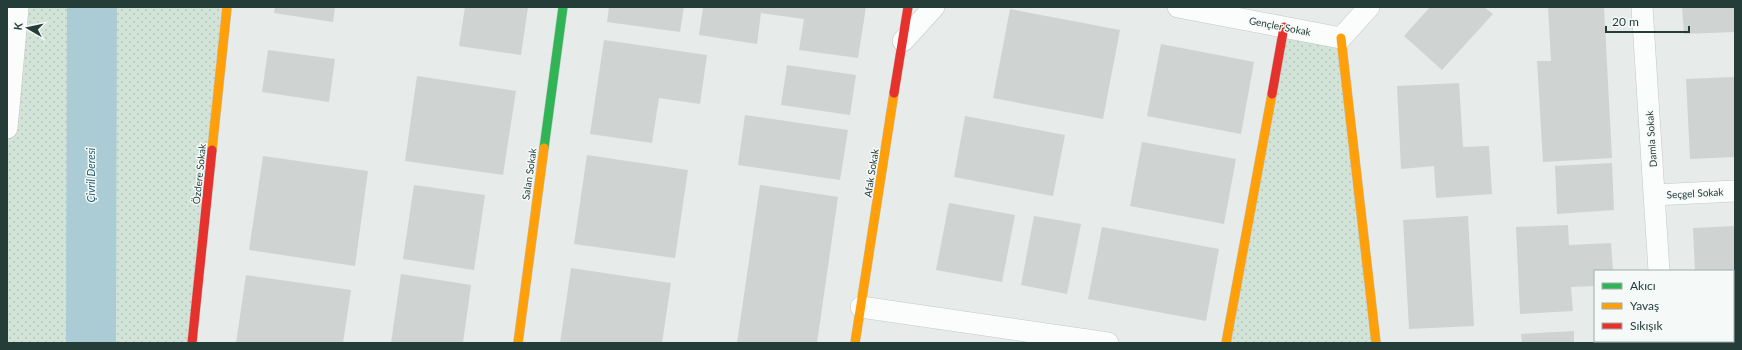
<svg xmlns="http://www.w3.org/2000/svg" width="1742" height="350" font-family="Lato,sans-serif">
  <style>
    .park { fill: url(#park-dots) }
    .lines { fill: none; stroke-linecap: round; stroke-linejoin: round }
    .river { stroke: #acccd5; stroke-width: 50 }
    .building { fill: #cfd4d2 }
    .street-casing { stroke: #c4c8c6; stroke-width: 22 }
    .fast-casing { stroke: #c1c7c4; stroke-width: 10 }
    .slow-casing { stroke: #c1c7c4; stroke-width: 10 }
    .jam-casing { stroke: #c1c7c4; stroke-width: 10 }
    .street { stroke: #fbfcfc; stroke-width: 21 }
    .fast { stroke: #30b455; stroke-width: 9 }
    .slow { stroke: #ff9f0a; stroke-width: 9 }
    .jam { stroke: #e5322d; stroke-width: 9 }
    .labels { text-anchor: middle; stroke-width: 3; stroke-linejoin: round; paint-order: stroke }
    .street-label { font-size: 10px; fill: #253d39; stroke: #f5f9f8 }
    .water-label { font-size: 11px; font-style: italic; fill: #246074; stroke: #f5f9f8 }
  </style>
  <defs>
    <pattern id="park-dots" width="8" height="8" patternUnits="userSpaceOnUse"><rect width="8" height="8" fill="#d2e3d8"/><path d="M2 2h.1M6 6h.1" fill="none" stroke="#b4c4ba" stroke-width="1.8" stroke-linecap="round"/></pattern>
  </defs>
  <rect width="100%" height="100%" fill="#e7ebe9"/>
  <path class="park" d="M 18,7 L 227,7 L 192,343 L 7,343 L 7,128 Z
    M 1284,27 L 1341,38 L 1376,343 L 1226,343 Z"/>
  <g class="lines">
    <path class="river" d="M 91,343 L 92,7"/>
  </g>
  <path class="building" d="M 275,7 L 335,7 L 333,22 L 274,13 Z
    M 465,7 L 528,7 L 521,55 L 459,46 Z
    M 609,7 L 684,7 L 680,32 L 607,22 Z
    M 703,7 L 866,7 L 858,58 L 799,50 L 804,19 L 761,13 L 757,44 L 699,35 Z
    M 1430,7 L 1484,7 L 1493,14 L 1442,70 L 1404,36 Z
    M 1548,7 L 1604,7 L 1612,158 L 1543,162 L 1537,61 L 1551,61 Z
    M 1682,7 L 1735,7 L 1735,32 L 1684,34 Z
    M 1010,9 L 1120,30 L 1103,119 L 993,98 Z
    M 604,40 L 707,55 L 700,104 L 659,98 L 652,143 L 590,134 Z
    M 1161,44 L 1254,62 L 1241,134 L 1147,116 Z
    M 268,50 L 335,59 L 329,102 L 262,92 Z
    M 787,65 L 856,75 L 850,115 L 781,105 Z
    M 417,76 L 516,91 L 503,175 L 405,161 Z
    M 1732,77 L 1735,77 L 1735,157 L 1690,159 L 1686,79 Z
    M 1459,83 L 1463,147 L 1489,146 L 1492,194 L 1436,198 L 1434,166 L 1401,169 L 1397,86 Z
    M 745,115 L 848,130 L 840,180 L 738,165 Z
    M 965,116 L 1065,135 L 1053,196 L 954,177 Z
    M 1142,142 L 1236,159 L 1224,224 L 1130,206 Z
    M 587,155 L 688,170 L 675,258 L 574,244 Z
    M 263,156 L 368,171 L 355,266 L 249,250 Z
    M 1612,163 L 1614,210 L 1557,214 L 1555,166 Z
    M 414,185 L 485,195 L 474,270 L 403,259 Z
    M 760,185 L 838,197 L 817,343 L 737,343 Z
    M 949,203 L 1015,215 L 1002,282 L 936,270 Z
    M 1034,216 L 1081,224 L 1067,294 L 1021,285 Z
    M 1468,216 L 1474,326 L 1409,329 L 1403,220 Z
    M 1568,225 L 1569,245 L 1611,243 L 1613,271 L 1595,271 L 1595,286 L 1571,287 L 1573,311 L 1520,314 L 1516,227 Z
    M 1735,226 L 1735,324 L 1733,324 L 1733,271 L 1695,271 L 1693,228 Z
    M 1102,227 L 1219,249 L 1206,321 L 1088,299 Z
    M 571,268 L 671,283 L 662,343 L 560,343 Z
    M 401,274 L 471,285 L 463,343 L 391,343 Z
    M 246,275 L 351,290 L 343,343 L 236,343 Z
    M 1574,331 L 1574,343 L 1522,343 L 1521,334 Z"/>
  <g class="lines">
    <g class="street-casing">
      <path id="street" d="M 1178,7 L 1341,38 L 1369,7
        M 1642,7 L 1659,271
        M 903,41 L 934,7
        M 7,128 L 18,7
        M 1654,195 L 1735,191
        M 861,307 L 1108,343
        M 1664,341 L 1664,343"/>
    </g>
    <g class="fast-casing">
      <path id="fast" d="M 544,148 L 563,7"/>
    </g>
    <g class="slow-casing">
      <path id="slow" d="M 1341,38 L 1376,343
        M 212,150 L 227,7
        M 518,343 L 544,148
        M 855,343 L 894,93
        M 1226,343 L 1272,94"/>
    </g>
    <g class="jam-casing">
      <path id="jam" d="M 894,93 L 908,7
        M 1272,94 L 1284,27
        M 192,343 L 212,150"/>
    </g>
    <use href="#street" class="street"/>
    <use href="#fast" class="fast"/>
    <use href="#slow" class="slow"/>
    <use href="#jam" class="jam"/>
  </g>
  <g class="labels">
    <g class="street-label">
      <text transform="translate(1280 26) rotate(11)" y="4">Gençler Sokak</text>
      <text transform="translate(1651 139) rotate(-94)" y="4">Damla Sokak</text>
      <text transform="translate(871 173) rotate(-81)" y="4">Afak Sokak</text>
      <text transform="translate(199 174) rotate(-84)" y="4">Özdere Sokak</text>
      <text transform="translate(529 174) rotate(-82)" y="4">Salan Sokak</text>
      <text transform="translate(1695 193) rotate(-3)" y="4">Seçgel Sokak</text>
    </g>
    <g class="water-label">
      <text transform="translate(91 175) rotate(-90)" y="4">Çivril Deresi</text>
    </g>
  </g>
  <rect width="1742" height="350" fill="none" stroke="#253d39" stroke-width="16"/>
  <rect x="1594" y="270" width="140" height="72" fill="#f5f9f8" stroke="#a2aeac"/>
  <rect x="1602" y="283" width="20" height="6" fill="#30b455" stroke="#a2aeac"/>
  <text x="1630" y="290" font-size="12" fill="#253d39">Akıcı</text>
  <rect x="1602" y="303" width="20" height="6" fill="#ff9f0a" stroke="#a2aeac"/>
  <text x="1630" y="310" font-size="12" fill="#253d39">Yavaş</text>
  <rect x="1602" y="323" width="20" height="6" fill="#e5322d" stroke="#a2aeac"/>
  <text x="1630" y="330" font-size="12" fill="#253d39">Sıkışık</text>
  <g transform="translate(28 28) rotate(279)" stroke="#f5f9f8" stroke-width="3" paint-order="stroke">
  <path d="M0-3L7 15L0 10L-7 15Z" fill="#253d39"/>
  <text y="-6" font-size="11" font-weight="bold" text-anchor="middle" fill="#253d39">K</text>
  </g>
  <path d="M1606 26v6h83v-6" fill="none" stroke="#253d39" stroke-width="2"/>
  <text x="1612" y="26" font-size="12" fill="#253d39" stroke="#f5f9f8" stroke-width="3" paint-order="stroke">20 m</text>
</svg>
